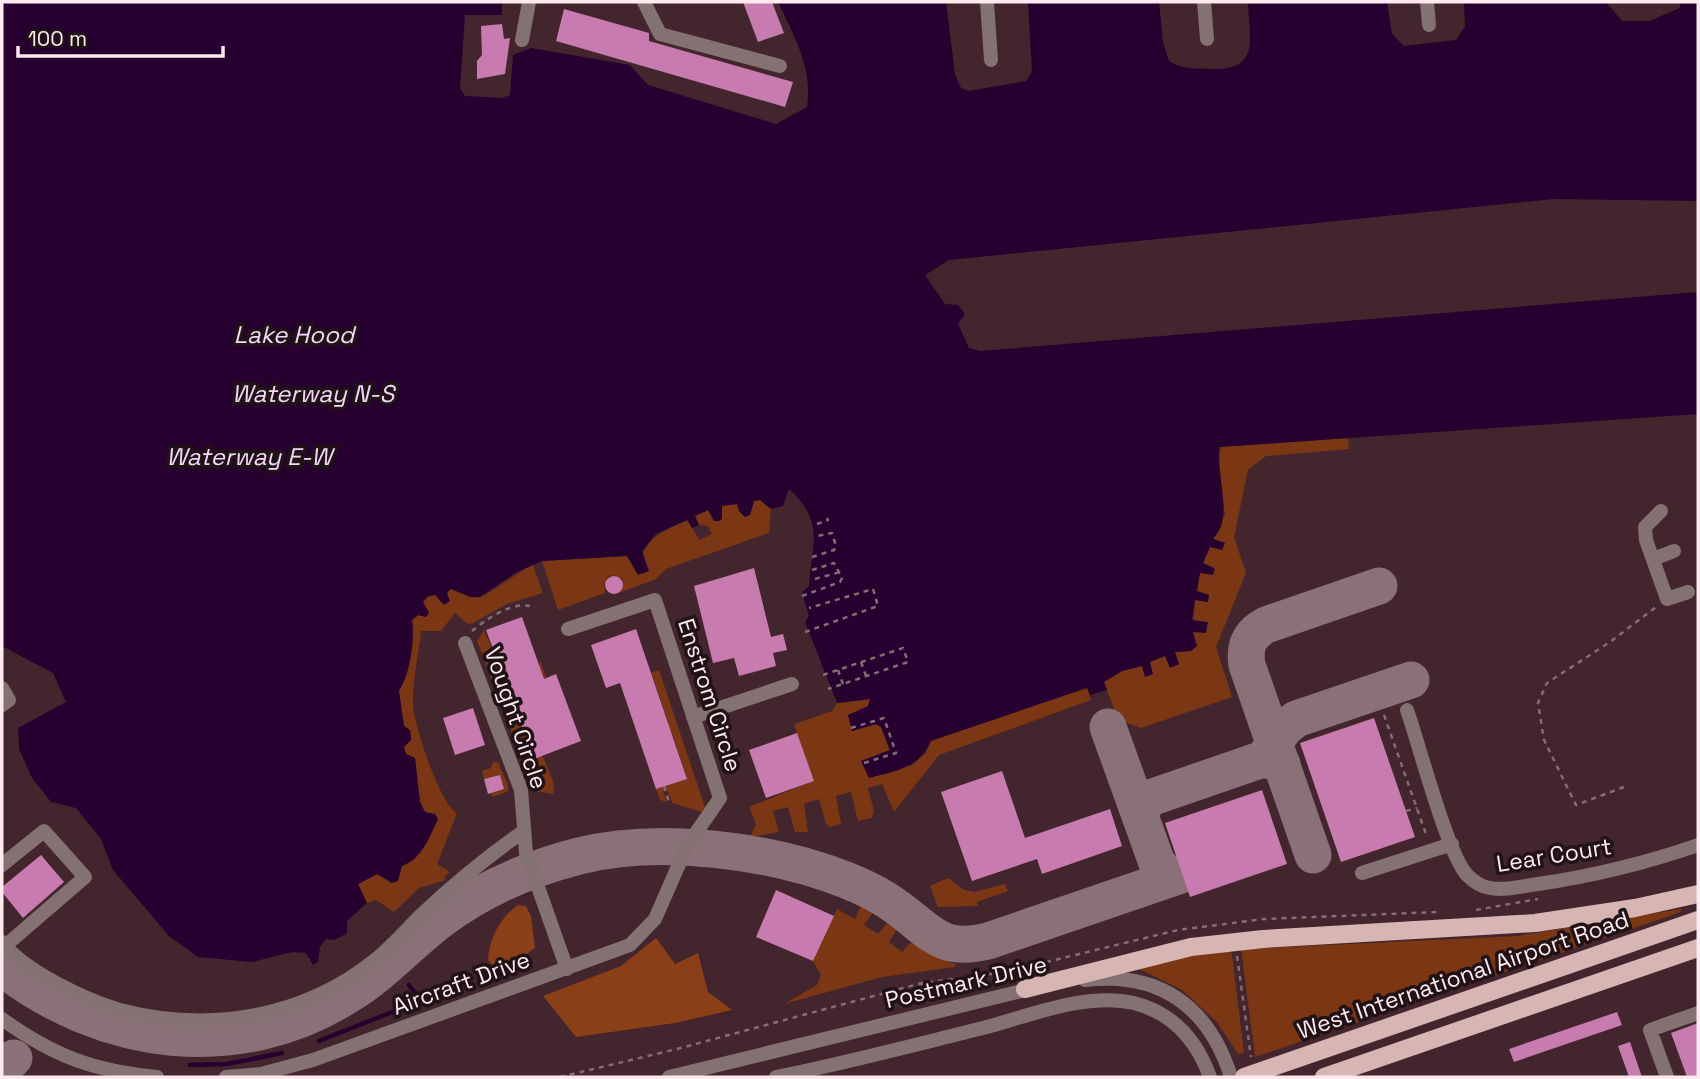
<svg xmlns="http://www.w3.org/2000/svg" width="1700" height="1079" font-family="'Space Grotesk',sans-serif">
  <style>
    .green { fill: #7b3713 }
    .forest { fill: #8b3f17 }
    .water { fill: #260130 }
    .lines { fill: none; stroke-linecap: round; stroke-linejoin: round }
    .stream { stroke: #260130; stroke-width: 4.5 }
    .taxiway { stroke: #8a7077; stroke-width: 37 }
    .building { fill: #c87baf }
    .path { stroke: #866c73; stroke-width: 2.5; stroke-dasharray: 5 5; stroke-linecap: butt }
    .minor { stroke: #837271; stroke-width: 14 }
    .major { stroke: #d7b5b3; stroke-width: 18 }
    .labels { text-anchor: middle; stroke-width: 7; stroke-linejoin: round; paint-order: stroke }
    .street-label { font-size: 23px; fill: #ffeaef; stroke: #201316 }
    .water-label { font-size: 24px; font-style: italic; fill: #f3d6fb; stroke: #201316 }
  </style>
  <rect width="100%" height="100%" fill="#42252d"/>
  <path class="green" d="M 1348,438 L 1349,449 L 1266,456 L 1248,470 L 1234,537 L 1246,573 L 1216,647 L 1232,697 L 1141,728 L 1118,720 L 1104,682 L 1122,671 L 1142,666 L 1152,673 L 1150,662 L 1165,656 L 1179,665 L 1175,652 L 1191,651 L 1195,600 L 1208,601 L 1197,591 L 1200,572 L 1215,568 L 1203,563 L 1210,547 L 1225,543 L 1213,539 L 1225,514 L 1217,471 L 1219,447 Z
    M 760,500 L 771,509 L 769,533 L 666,569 L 656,579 L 619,593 L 623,585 L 622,579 L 613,575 L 608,577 L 604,585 L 605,593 L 558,610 L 542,561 L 627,556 L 638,574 C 644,538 656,534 688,520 L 699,540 L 712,534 L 708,526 L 699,525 L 695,516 L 708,510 L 714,521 L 722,518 L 721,506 L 737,504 L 750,515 L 754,501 Z
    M 533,565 L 543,593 L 507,604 L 473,623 L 468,624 L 455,613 L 441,631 L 421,631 C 419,654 410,692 414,713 C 418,734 440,804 457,813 L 437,864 L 450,872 L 444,877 L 446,880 L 419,888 L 394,912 L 376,900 L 367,903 L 358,884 L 378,874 L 392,883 L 425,812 L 420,802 L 415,758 L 406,754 L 404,747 L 411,739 L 410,730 L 404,727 L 399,691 C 410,674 415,640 412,620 L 418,615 L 427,616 L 429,612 L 422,602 C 428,596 445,590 452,589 C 462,589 468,600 479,597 C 495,592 515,573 533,565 Z
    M 484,630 L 504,678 L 539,666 L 540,660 L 546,678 L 509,693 L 534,758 L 542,756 L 544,759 L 554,784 L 553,794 L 534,791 L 477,641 Z
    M 659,670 L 705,807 L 702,812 L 672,803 L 667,790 L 663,791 L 667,802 L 660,800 L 656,789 L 687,778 L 672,733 L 651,739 L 648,729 L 668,722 L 653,677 L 631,680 Z
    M 1087,687 L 1091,700 L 939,755 L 894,812 L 882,784 L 868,788 L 874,811 L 872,818 L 858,821 L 851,792 L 836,796 L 841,824 L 830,827 L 826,824 L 819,799 L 804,804 L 808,832 L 795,832 L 788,807 L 773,811 L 779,832 L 750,837 L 756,824 L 749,807 L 813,781 L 794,724 L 832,711 L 837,703 L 870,699 L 869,706 L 848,715 L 852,731 L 876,724 L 881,727 L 890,751 L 910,767 L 926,753 L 930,741 Z
    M 493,762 L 498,762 L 509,788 L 507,792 L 492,797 L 491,793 L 504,789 L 500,775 L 484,779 L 482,771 L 491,768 Z
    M 948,878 L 964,890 L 974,892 L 1005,884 L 1008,891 L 977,902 L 978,906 L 938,907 L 930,886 Z
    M 867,903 L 874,911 L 864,925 L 878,934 L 891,919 L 899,926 L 889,942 L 902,952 L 909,944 L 917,941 L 933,956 L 955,964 L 955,967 L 882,977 L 784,1004 L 817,985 L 821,975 L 813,961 L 837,909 L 855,919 L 861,906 Z
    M 1681,909 L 1681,912 L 1255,1057 L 1241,949 L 1517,936 Z
    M 1229,949 L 1232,954 L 1244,1053 L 1238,1054 L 1217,1022 L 1182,990 L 1137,968 L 1157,961 Z"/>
  <path class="forest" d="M 518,905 L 526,906 L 531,916 L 535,948 L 504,971 L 494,968 L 488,960 C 489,939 500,917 518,905 Z
    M 656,938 L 675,964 L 698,953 L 708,992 L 732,1010 L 675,1023 L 576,1037 L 543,996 L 621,966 Z"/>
  <path class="water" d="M 2,2 L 502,2 L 502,15 L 465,15 L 460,88 L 465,96 L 502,98 L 510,95 L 513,55 L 531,48 L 630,65 L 648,85 L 776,124 L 807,107 C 813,68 794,36 778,2 L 946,2 L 955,74 L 961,88 L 968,91 L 1026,81 L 1032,72 L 1028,2 L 1159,2 L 1163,42 L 1169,61 C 1183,70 1196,68 1212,69 C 1261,70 1249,39 1248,2 L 1387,2 L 1392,34 L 1404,46 L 1456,40 L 1465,26 L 1464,2 L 1606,2 L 1622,21 L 1649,21 L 1680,8 L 1680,2 L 1698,2 L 1698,201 L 1554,199 L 949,260 L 925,275 L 945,304 L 958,305 L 965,314 L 958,324 L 969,348 L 980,351 L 1698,292 L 1698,414 L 1220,447 C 1215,477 1235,517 1213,539 L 1225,543 L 1222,550 L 1210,547 L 1203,563 L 1215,569 L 1213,575 L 1200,573 L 1197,591 L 1209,595 L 1208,602 L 1195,600 L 1192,620 L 1208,622 L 1206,633 L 1193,632 L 1197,646 L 1191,651 L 1175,652 L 1179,664 L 1170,668 L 1165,656 L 1150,662 L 1153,674 L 1145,677 L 1142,666 L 1122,671 L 1104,682 L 1107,690 L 1090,695 L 1087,688 L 931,741 C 919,768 896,771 869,778 L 861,761 L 890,750 L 881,727 L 876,724 L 852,731 L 848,715 L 868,706 L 870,699 L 837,703 L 805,622 L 809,616 L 802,592 L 809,586 C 812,543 825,522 789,489 L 783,506 L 771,509 L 760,500 L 754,501 L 750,515 L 745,517 L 739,511 L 737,504 L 722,506 L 722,519 L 719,521 L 714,521 L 708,510 L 695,516 L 699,525 L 692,528 L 687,520 L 656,534 L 642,551 L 649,571 L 638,575 L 627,556 L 542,561 L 515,573 L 480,597 L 470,597 L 451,589 L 447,593 L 450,601 L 444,605 L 435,595 L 428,596 L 423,602 L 429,613 L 426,617 L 418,615 L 412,620 C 415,640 410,674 399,691 L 404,726 L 410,730 L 411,740 L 404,747 L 406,754 L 415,758 L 420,802 L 425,812 L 435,814 L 438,819 C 429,838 422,859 402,866 L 398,881 L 392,883 L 377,874 L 358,884 L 367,903 L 347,921 L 347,933 L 335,940 L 326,939 L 320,947 L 318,962 L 313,965 L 306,953 L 292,952 L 252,962 L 198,957 L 169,936 L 113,870 L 101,839 L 76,808 L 51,802 L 32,778 L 19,749 L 18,728 L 66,702 L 53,673 L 2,646 Z"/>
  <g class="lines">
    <path class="stream" d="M 409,985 L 422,1002
      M 319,1041 L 450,989
      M 190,1065 L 227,1064 L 282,1053"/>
    <path class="taxiway" d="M 1108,727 L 1157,863 L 1166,873 L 1181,875
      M 1264,758 L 1284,729 L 1296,719 L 1411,680
      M 1139,812 L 1150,798 L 1263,759 L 1282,764
      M 1313,855 L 1247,665 C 1244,646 1249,634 1266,625 L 1379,586
      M 2,968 C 103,1046 238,1066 350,994 C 384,973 410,943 442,919 C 482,889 532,868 579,856 C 660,836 769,850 846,880 C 864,887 882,896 898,908 C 933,934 941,952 988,941 L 1181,875
      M 2,1069 L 14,1058"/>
  </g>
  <path class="building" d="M 743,2 L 772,2 L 784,33 L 758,42 Z
    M 564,9 L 649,33 L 649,41 L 793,82 L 785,107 L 556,41 Z
    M 502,24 L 504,39 L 510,38 L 505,74 L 477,79 L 477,61 L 482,55 L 481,26 Z
    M 754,568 L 771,637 L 783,634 L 787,650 L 773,653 L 776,666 L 739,676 L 734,658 L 713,663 L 694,586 Z
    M605 585a9 9 0 1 1 18 0a9 9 0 1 1-18 0Z
    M 522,617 L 544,679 L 556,674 L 581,741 L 534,759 L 486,630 Z
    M 636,629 L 687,779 L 656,789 L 620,683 L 606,688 L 591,645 Z
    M 473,708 L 485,745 L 455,755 L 443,718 Z
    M 1374,718 L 1415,837 L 1341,862 L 1300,743 Z
    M 797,733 L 814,781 L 766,798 L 749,750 Z
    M 1002,771 L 1025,838 L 1110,809 L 1122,846 L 1042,874 L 1037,859 L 972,881 L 941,792 Z
    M 500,775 L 504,789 L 488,794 L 484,779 Z
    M 1262,790 L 1287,864 L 1190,897 L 1165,823 Z
    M 41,855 L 64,882 L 23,918 L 2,892 L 2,887 Z
    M 776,890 L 834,916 L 813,961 L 756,937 Z
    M 1617,1012 L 1622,1025 L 1514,1062 L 1509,1049 Z
    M 1698,1023 L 1698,1077 L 1687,1077 L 1671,1033 Z
    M 1630,1042 L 1642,1077 L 1629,1077 L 1618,1046 Z"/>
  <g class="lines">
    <path class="path" d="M 817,524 L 828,520 L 827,518
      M 812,557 L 834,550 L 836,546 L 832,533 L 817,536
      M 815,579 L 840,572
      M 802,596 L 840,582 L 842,578 L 834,563 L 812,570
      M 472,631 C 486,619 517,598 535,608
      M 805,632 L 878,606 L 873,589 L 809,608
      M 861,662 L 866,676
      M 838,670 L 843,684
      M 823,675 L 903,648 L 908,662 L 828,689
      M 1384,715 L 1427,837
      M 851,728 L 884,718 L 896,753 L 861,764
      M 664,786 L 669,802
      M 1624,787 L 1576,805 L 1544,740 L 1538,703 L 1547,683 L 1610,642 L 1656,607
      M 1406,811 L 1417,808
      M 1476,910 L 1538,899
      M 1237,956 L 1251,1057
      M 922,983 L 926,998
      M 560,1077 L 677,1049 L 922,983 L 1005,972 L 1178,930 L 1264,919 L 1438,912"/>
    <path class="minor" d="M 644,2 L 660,34 L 780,66
      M 987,2 L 991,60
      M 1204,2 L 1207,39
      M 1427,2 L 1429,25
      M 522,40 L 529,2
      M 1661,511 L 1645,527 L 1646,540 L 1667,599 L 1688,592
      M 1653,559 L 1674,551
      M 465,643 L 521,790 L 526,853 L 567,969
      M 2,688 L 9,700 L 2,705
      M 1407,710 C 1419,744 1447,853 1467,875 C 1473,881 1482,887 1490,888 C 1504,891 1523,886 1538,884 C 1592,876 1646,863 1698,845
      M 693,717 L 792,684
      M 2,865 L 44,831 L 85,877 L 5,946
      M 1362,873 L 1452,844
      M 2,942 C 24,971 86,1000 120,1010 C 209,1033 303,1018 375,960 C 392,946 406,930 421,915 C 453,885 488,856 524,831
      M 1085,980 C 1160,971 1209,1007 1231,1077
      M 2,1019 C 54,1056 93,1071 157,1077
      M 226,1077 L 261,1074 L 313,1060 L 630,945 L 655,919 L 687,846 L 720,798 L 655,600 L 568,629
      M 669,1077 L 1034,988
      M 776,1077 C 846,1063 914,1045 983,1028 C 1029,1016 1086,992 1134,1003 C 1173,1013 1197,1041 1210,1077
      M 1667,1077 L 1650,1030 L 1698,1013"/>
    <path class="major" d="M 1025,989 L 1191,947 L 1263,939 L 1535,923 L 1635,908 L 1698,894
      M 1244,1077 L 1698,920
      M 1324,1077 L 1698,948"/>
  </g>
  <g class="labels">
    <g class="street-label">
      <text transform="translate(710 695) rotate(72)" y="8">Enstrom Circle</text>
      <text transform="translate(516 718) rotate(71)" y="8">Vought Circle</text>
      <text transform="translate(1554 855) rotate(-9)" y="8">Lear Court</text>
      <text transform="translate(1463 975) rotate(-19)" y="8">West International Airport Road</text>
      <text transform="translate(966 982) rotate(-13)" y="8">Postmark Drive</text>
      <text transform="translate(461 983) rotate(-20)" y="8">Aircraft Drive</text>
    </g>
    <g class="water-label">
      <text x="294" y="343">Lake Hood</text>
      <text x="313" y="402">Waterway N-S</text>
      <text x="249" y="465">Waterway E-W</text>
    </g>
  </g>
  <rect width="1700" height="1079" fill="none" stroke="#ffeaef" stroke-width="7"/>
  <path d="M18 46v10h205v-10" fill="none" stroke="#ffeaef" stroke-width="3.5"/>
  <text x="28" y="46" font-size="21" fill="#ffeaef" stroke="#201316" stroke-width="5" paint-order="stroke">100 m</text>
</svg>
